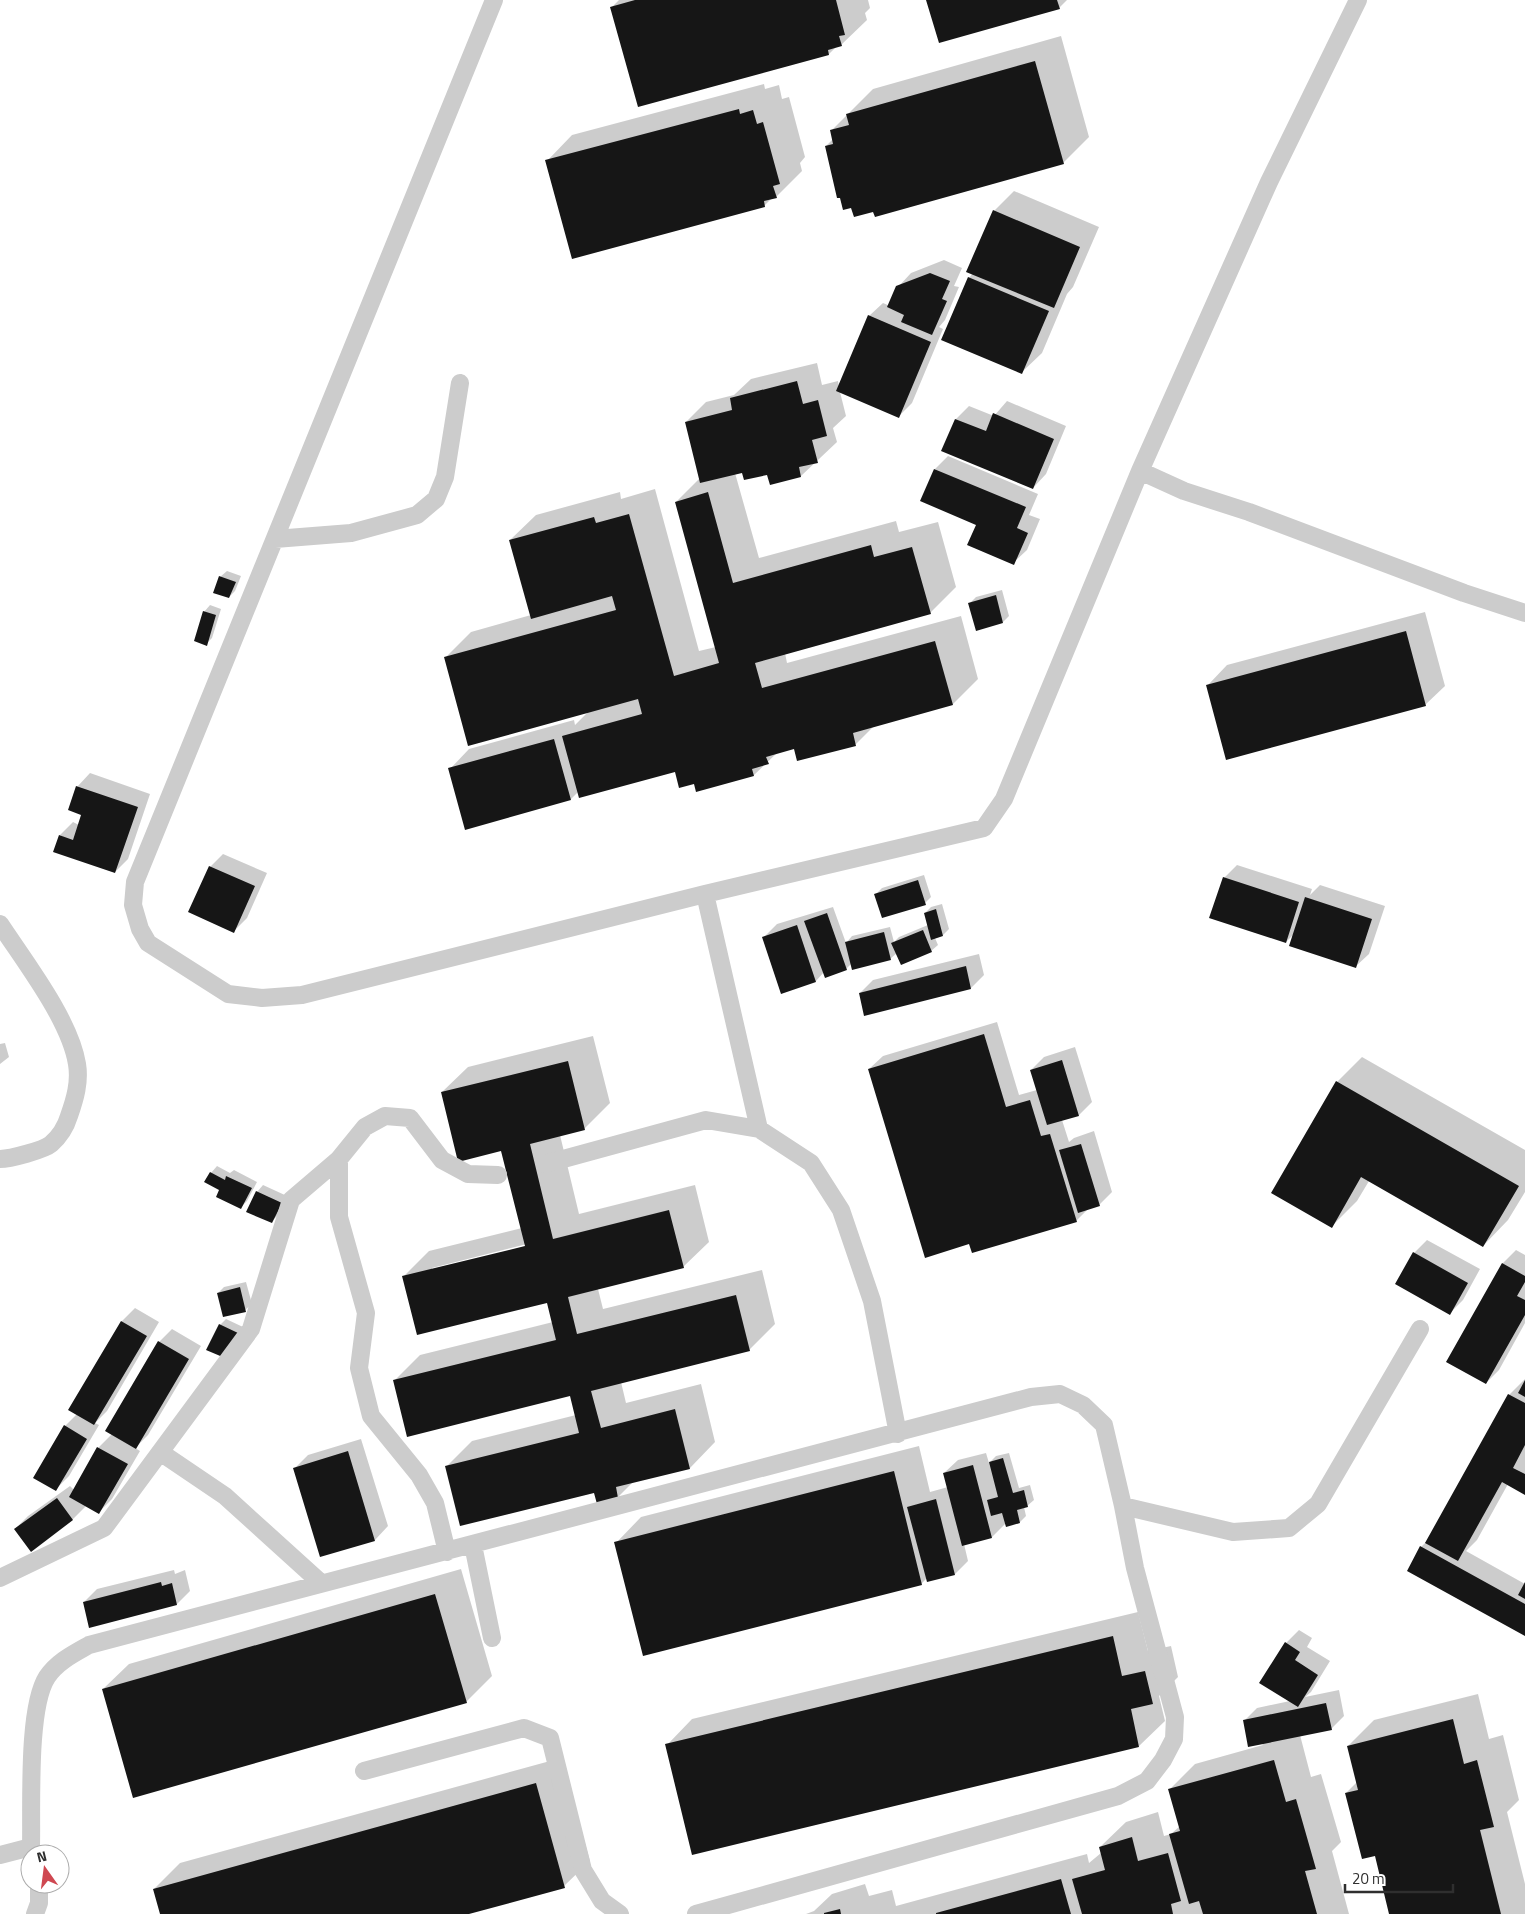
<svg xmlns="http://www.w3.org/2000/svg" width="1525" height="1914" font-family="'Titillium Web',sans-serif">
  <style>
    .shadow { fill: #0003; fill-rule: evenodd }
    .building { fill: #161616 }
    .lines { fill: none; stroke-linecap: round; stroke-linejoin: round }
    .lane { stroke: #ccc; stroke-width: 18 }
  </style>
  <rect width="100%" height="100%" fill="#fff"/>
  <path class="shadow" d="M 619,0 L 868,0 L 870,8 L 865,13 L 867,20 L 841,45 L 836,47 L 829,54 L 612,7 Z
    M 928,0 L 1067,0 L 1059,8 Z
    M 1061,36 L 1089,137 L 1063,163 L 826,146 L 833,139 L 831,131 L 873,89 Z
    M 764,84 L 765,89 L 779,85 L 782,99 L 789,97 L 805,157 L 800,163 L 802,171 L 776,197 L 772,198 L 764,206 L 547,161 L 572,135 Z
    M 1014,191 L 1099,227 L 1073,287 L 1067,294 L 1042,353 L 1022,372 L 969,278 L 973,273 L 994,211 Z
    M 944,260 L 962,268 L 954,286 L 959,287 L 945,320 L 939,327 L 943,329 L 912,403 L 899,416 L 840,392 L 846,416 L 833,428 L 837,442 L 801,476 L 743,471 L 735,473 L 759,558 L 896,521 L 899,532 L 938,522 L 956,587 L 930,613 L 785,653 L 787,663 L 961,616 L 978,679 L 953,704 L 874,726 L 856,744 L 795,748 L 778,752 L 754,775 L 697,790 L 695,783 L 675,771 L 578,792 L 571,799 L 466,828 L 450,769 L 469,749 L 574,720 L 575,725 L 588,712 L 445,658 L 471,632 L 531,615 L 510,540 L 536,515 L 620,492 L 621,499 L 655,489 L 699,651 L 716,647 L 676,502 L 700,478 L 686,422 L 706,402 L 734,395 L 751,379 L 817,363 L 822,385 L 838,381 L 839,387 L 869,316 L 883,303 L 890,306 L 898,287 L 911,273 Z
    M 1007,401 L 1066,426 L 1046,474 L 1033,488 L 943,450 L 956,419 L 969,406 L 994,416 Z
    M 948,456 L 1038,494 L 1029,515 L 1040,519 L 1027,550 L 1013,563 L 935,469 Z
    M 227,571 L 241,576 L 235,591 L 229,597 L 220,577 Z
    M 1002,590 L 1009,616 L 1003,622 L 970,603 L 976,597 Z
    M 210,605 L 221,609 L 212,638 L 206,644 L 204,612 Z
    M 1425,612 L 1445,686 L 1425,705 L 1208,685 L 1227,665 Z
    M 90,773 L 150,794 L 128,859 L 115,872 L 60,835 L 73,822 L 79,825 L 83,814 L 77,787 Z
    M 223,854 L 267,873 L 247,918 L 234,931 L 210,867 Z
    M 1237,865 L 1312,889 L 1310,895 L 1320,885 L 1385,906 L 1369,954 L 1355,967 L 1295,933 L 1286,942 L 1224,878 Z
    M 924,875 L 931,897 L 925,903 L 876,894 L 882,888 Z
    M 942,904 L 949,929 L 943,935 L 935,938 L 938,945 L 931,951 L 897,953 L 890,959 L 852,963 L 846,969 L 824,972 L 816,981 L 782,992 L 764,937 L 777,924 L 833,907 L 846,943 L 852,936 L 890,927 L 894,942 L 899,937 L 928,925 L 925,913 L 931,907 Z
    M 979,954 L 984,975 L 971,988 L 860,993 L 873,980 Z
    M 997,1022 L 1019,1095 L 1037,1090 L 1031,1070 L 1044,1057 L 1075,1047 L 1092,1102 L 1079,1115 L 1062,1120 L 1069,1142 L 1074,1138 L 1094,1131 L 1112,1192 L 1099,1205 L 1088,1209 L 1076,1221 L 970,1243 L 869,1069 L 883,1056 Z
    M 593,1036 L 610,1103 L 584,1129 L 560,1135 L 579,1214 L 695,1185 L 709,1242 L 683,1267 L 598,1289 L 603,1309 L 762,1270 L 775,1324 L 749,1350 L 621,1382 L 626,1403 L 701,1384 L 715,1442 L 690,1468 L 633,1482 L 618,1497 L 595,1491 L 446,1467 L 472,1441 L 576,1415 L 571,1394 L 395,1380 L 420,1355 L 553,1322 L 548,1301 L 403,1277 L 429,1251 L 522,1228 L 502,1150 L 442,1092 L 468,1067 ZM 531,1243 L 531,1245 L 432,1270 L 432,1268 Z
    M 5,1043 L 9,1057 L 0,1064 L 0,1044 Z
    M 1362,1057 L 1525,1150 L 1525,1192 L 1508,1220 L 1483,1246 L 1369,1181 L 1357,1201 L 1331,1227 L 1337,1082 Z
    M 217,1166 L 230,1173 L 234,1170 L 257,1182 L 247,1201 L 241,1207 L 221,1190 L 211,1173 Z
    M 263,1185 L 287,1196 L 278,1215 L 271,1222 L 257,1192 Z
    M 1427,1240 L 1480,1269 L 1463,1300 L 1450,1313 L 1414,1253 Z
    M 1516,1250 L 1525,1255 L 1525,1323 L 1499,1370 L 1486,1383 L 1447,1362 L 1503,1263 Z
    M 246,1282 L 252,1304 L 245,1310 L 218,1293 L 224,1287 Z
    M 135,1308 L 159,1322 L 107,1411 L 95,1423 L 99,1425 L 69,1476 L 56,1489 L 65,1426 L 77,1414 L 70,1410 L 122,1321 Z
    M 226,1319 L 243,1327 L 231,1351 L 220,1325 Z
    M 172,1329 L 201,1346 L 148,1435 L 135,1448 L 140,1451 L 112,1499 L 99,1512 L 86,1506 L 72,1520 L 15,1529 L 28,1516 L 70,1486 L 74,1490 L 98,1448 L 112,1434 L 159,1342 Z
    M 1525,1379 L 1525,1493 L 1508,1484 L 1477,1540 L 1466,1551 L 1525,1584 L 1525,1635 L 1421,1547 L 1427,1541 L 1509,1395 Z
    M 361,1439 L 388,1526 L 375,1540 L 321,1556 L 295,1468 L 308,1455 Z
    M 919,1446 L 930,1492 L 948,1487 L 944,1473 L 958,1460 L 986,1453 L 989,1463 L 996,1456 L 1009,1453 L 1019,1488 L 1030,1485 L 1034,1500 L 1027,1506 L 1024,1507 L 1026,1516 L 1020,1522 L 1006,1523 L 992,1537 L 964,1544 L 968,1561 L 955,1574 L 928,1581 L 927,1578 L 921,1584 L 616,1543 L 641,1517 Z
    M 461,1569 L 492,1676 L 466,1702 L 103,1689 L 129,1664 Z
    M 174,1570 L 175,1574 L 185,1570 L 190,1591 L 177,1604 L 90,1627 L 84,1602 L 97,1589 Z
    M 1138,1612 L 1148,1651 L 1171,1646 L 1178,1677 L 1159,1696 L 1165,1721 L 1139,1746 L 667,1745 L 692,1719 Z
    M 1299,1630 L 1312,1638 L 1307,1647 L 1330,1661 L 1311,1692 L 1305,1697 L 1339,1690 L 1344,1716 L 1331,1729 L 1300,1735 L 1311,1777 L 1321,1774 L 1341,1842 L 1332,1851 L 1349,1914 L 806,1914 L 814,1911 L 832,1894 L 865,1884 L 869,1896 L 892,1890 L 896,1906 L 1087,1854 L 1089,1863 L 1101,1853 L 1100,1847 L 1126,1822 L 1158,1812 L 1164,1836 L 1171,1834 L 1180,1826 L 1170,1789 L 1195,1764 L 1263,1745 L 1244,1721 L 1257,1708 L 1290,1701 L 1286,1643 Z
    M 1478,1694 L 1489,1739 L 1503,1735 L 1519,1800 L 1507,1812 L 1525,1884 L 1525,1914 L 1390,1914 L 1376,1855 L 1346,1793 L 1357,1782 L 1348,1746 L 1374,1720 Z
    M 561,1758 L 590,1861 L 564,1886 L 464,1914 L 161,1914 L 154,1889 L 180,1863 Z"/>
  <path class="building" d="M 635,0 L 836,0 L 845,35 L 839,36 L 842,46 L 828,50 L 829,55 L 638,107 L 610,7 Z
    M 926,0 L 1057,0 L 1060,9 L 939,43 Z
    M 1035,61 L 1064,164 L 875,217 L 873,212 L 854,217 L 851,208 L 843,210 L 840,198 L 837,198 L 825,146 L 833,144 L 830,130 L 849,125 L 846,114 Z
    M 739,109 L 740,114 L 753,110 L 757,124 L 763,122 L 780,184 L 773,186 L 777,198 L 764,201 L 765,207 L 572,259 L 545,160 Z
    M 993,210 L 1080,247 L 1054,308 L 966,272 Z
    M 930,273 L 950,281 L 942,299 L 947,301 L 932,335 L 901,322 L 904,315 L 887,307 L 896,286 Z
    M 968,277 L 1049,311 L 1022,374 L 941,340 Z
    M 868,315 L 931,342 L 899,418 L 836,391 Z
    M 797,381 L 803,404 L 818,400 L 827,436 L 812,440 L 818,463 L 799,467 L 801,477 L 770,485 L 767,475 L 744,480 L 742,473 L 700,483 L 685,422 L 732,410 L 730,398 Z
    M 993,413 L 1054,439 L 1033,489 L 941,451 L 955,419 L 986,431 Z
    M 934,469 L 1026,507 L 1017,528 L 1028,533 L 1014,565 L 967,545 L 976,525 L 920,501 Z
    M 708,492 L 733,583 L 871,545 L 874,557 L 912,547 L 931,614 L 755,663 L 762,688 L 935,641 L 953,705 L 853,733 L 856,746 L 797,761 L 794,749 L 766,757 L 769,764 L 752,769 L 754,776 L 696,792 L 694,784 L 679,788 L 675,772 L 579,798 L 562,736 L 642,714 L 638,699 L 468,746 L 444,657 L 616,610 L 612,596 L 531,619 L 509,540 L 594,517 L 596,523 L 629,514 L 674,676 L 719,663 L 675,502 Z
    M 219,576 L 236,582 L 229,598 L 213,593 Z
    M 996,595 L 1003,623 L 976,631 L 968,603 Z
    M 203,611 L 216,615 L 207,646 L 194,641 Z
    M 1406,631 L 1426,706 L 1226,760 L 1206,685 Z
    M 554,739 L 571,800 L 465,830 L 448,768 Z
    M 76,786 L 138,807 L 115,873 L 53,852 L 59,835 L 73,840 L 81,815 L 68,810 Z
    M 209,866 L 255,886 L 234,933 L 188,912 Z
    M 1223,877 L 1299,902 L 1286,943 L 1209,918 Z
    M 918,880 L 926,905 L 882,918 L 874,894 Z
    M 1305,897 L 1372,919 L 1356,968 L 1289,946 Z
    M 936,909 L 943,936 L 931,940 L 924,913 Z
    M 827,913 L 847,970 L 825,978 L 804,921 Z
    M 797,925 L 816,982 L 781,994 L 762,937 Z
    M 923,930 L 932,952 L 901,965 L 891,943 Z
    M 884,932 L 891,960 L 852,970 L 845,942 Z
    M 966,966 L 971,989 L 864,1016 L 859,993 Z
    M 984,1034 L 1006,1107 L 1030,1100 L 1041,1136 L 1050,1134 L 1077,1222 L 972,1253 L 969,1244 L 925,1258 L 868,1069 Z
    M 1062,1060 L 1079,1116 L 1047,1125 L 1030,1070 Z
    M 568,1061 L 585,1130 L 530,1144 L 553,1239 L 669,1210 L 684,1268 L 568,1297 L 577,1334 L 736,1295 L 750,1351 L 591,1391 L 601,1428 L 675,1409 L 690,1469 L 616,1487 L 618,1498 L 597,1504 L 594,1493 L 460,1526 L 445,1466 L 579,1433 L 570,1396 L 407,1437 L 393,1380 L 556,1340 L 547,1303 L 417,1335 L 402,1276 L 525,1246 L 501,1151 L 458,1162 L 441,1092 Z
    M 1336,1081 L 1519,1186 L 1483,1247 L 1361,1177 L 1332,1228 L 1271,1193 Z
    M 1081,1144 L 1100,1206 L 1078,1213 L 1059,1150 Z
    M 210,1172 L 225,1180 L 226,1176 L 252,1188 L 241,1209 L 216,1197 L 219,1190 L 204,1182 Z
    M 256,1191 L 282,1203 L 272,1223 L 246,1212 Z
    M 1413,1252 L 1468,1283 L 1450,1315 L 1395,1284 Z
    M 1502,1263 L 1525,1276 L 1525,1282 L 1517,1296 L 1525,1300 L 1525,1315 L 1486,1384 L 1446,1362 Z
    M 240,1287 L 246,1312 L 223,1317 L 217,1293 Z
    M 121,1321 L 147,1336 L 94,1425 L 68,1410 Z
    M 219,1324 L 238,1333 L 225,1358 L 206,1350 Z
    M 158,1341 L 189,1359 L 136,1449 L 105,1431 Z
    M 1525,1380 L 1525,1397 L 1518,1393 Z
    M 1508,1394 L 1525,1403 L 1525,1445 L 1513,1468 L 1525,1474 L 1525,1495 L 1502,1482 L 1458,1561 L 1425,1543 Z
    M 64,1425 L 87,1439 L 56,1491 L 33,1478 Z
    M 97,1447 L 128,1464 L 99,1514 L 69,1497 Z
    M 348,1451 L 375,1541 L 320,1557 L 293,1468 Z
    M 1003,1458 L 1013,1493 L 1024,1490 L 1028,1507 L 1017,1510 L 1020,1523 L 1006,1527 L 1002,1513 L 991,1516 L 987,1500 L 998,1497 L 989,1462 Z
    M 973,1465 L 992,1538 L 962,1546 L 943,1473 Z
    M 894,1471 L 922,1585 L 643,1656 L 614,1542 Z
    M 57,1498 L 73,1520 L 31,1552 L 14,1529 Z
    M 936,1499 L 955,1575 L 927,1582 L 907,1507 Z
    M 1420,1546 L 1525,1604 L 1525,1636 L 1407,1571 Z
    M 161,1582 L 162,1586 L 172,1583 L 177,1605 L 89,1628 L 83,1602 Z
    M 1525,1582 L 1525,1599 L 1518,1595 Z
    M 435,1594 L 467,1703 L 133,1798 L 102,1689 Z
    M 1113,1636 L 1122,1676 L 1145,1671 L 1153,1704 L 1131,1709 L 1139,1747 L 692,1855 L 665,1744 Z
    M 1285,1642 L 1300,1652 L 1295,1660 L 1318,1675 L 1298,1707 L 1259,1683 Z
    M 1326,1703 L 1332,1730 L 1248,1747 L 1243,1720 Z
    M 1453,1719 L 1464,1764 L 1477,1760 L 1494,1827 L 1480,1830 L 1501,1914 L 1389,1914 L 1375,1856 L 1362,1859 L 1345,1793 L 1358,1790 L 1347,1746 Z
    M 1274,1760 L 1286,1802 L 1296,1799 L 1316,1869 L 1305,1871 L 1317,1914 L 1203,1914 L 1199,1901 L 1189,1904 L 1169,1834 L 1180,1831 L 1168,1789 Z
    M 536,1783 L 565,1888 L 469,1914 L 160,1914 L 153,1889 Z
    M 1132,1837 L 1138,1861 L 1168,1853 L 1181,1901 L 1171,1904 L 1173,1914 L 1082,1914 L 1072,1879 L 1105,1870 L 1099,1847 Z
    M 1061,1879 L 1071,1914 L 936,1914 L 936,1913 Z
    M 840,1909 L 841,1914 L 824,1914 L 824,1913 Z"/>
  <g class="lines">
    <path class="lane" d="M 494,0 L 135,882 L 133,905 L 140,929 L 148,943 L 228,994 L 262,998 L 302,995 L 705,894 L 984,828 L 1004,799 L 1140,471
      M 1358,0 L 1269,182 L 1140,471 L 1184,491 L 1249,512 L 1464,593 L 1525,613
      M 275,539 L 351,533 L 417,515 L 436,499 L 445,477 L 460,383
      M 705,894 L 759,1129
      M 0,924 C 25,962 70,1020 77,1064 C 80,1082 75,1099 69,1116 C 66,1126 59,1137 51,1144 C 44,1150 10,1159 0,1159
      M 339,1159 L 339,1217 L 366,1313 L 359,1368 L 371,1416 L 419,1475 L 435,1503 L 447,1552
      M 545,1164 L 706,1120 L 759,1129 L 811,1163 L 841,1210 L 872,1301 L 898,1434
      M 160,1452 L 225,1496 L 321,1583
      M 1123,1506 L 1233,1532 L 1289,1528 L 1318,1504 L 1420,1329
      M 473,1545 L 492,1638
      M 0,1578 L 104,1528 L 251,1329 L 291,1200 L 339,1159 L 365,1127 L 385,1116 L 410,1118 L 442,1160 L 468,1174 L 498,1175
      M 364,1771 L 524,1728 L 550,1738 L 583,1870 L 602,1901 L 620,1914
      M 33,1854 L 31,1847 C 32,1808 27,1708 47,1677 C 57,1662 73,1654 89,1645 L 1031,1397 L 1060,1394 L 1083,1405 L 1104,1425 L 1123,1506 L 1135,1568 L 1175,1717 L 1174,1739 L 1163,1760 L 1147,1781 L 1118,1796 L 696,1914
      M 0,1855 L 31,1847
      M 35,1914 L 39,1903 L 39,1884"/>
  </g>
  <g transform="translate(45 1869) rotate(346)"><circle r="24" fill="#ffffff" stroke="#acacac"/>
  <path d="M0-4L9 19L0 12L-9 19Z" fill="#cf4851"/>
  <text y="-8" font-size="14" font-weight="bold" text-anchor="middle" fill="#2f2f2f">N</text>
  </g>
  <path d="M1345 1884v8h108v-8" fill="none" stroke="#2f2f2f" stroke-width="2.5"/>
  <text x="1352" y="1884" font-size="15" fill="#2f2f2f" stroke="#ffffff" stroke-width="4" paint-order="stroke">20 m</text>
</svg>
